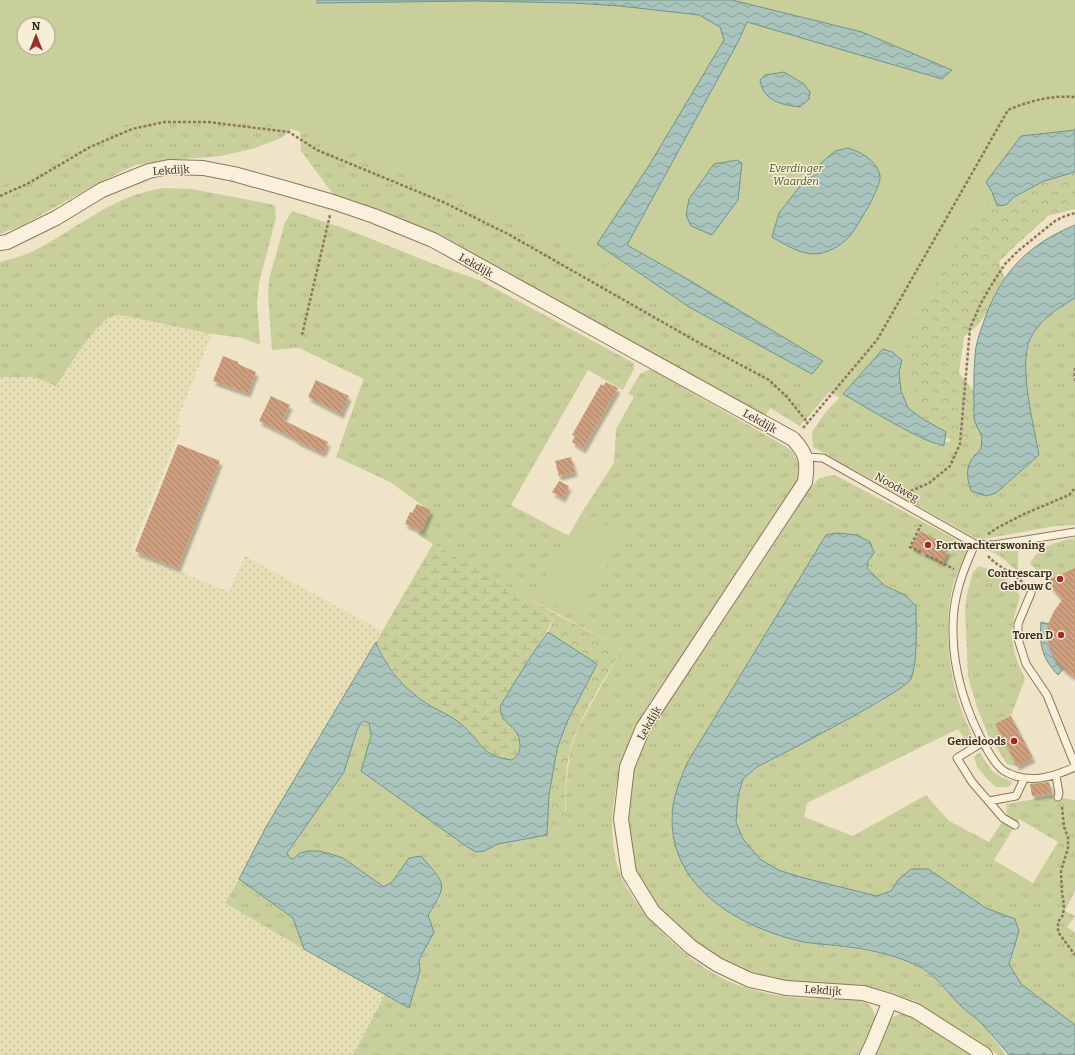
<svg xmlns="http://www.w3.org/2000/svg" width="1075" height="1055" font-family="Bitter,serif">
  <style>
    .farmland { fill: url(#farmland-dots) }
    .grass { fill: url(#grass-tufts); fill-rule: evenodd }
    .forest { fill: url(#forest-crowns) }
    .wetland { fill: url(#wetland-marsh) }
    .green { fill: #c9cf9b; fill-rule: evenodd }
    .water { fill: url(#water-waves); stroke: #6f938a }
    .building { fill: url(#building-back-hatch); filter: url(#shadow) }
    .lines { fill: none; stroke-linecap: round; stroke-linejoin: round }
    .lane-casing { stroke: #8d765c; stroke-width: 9 }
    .street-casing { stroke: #8d765c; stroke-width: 16 }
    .path { stroke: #8d765c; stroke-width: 2.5; stroke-dasharray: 3 2; stroke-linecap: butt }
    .lane { stroke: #faf1dc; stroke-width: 7 }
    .street { stroke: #faf1dc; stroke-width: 14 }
    .poi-dot { fill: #9e2a2b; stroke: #f7eed8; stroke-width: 1.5 }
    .labels { text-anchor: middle; stroke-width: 3; stroke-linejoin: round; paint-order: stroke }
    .park-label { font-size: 11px; font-style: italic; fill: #4d5a26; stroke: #f7eed8 }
    .street-label { font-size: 11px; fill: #3d2e20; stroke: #f7eed8 }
    .poi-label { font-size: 11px; font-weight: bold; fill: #3d2e20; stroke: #f7eed8; text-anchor: end }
  </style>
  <defs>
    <pattern id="farmland-dots" width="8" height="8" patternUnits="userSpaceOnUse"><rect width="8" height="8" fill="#e6deb5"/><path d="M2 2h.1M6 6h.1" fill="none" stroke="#c6bf9b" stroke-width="1.8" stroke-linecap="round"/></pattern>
    <pattern id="grass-tufts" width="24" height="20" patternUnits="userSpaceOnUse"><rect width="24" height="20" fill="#c9cf9b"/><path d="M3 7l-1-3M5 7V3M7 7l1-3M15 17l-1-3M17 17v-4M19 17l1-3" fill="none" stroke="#aeb285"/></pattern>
    <pattern id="forest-crowns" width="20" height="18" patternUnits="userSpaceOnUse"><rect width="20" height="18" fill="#c9cf9b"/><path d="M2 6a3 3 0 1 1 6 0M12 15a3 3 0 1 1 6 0" fill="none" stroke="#aeb285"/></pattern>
    <pattern id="wetland-marsh" width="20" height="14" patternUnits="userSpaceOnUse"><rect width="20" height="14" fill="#c9cf9b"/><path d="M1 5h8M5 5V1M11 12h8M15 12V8" fill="none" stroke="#aeb285"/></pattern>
    <pattern id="water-waves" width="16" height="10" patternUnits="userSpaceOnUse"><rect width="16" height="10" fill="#a9c4bc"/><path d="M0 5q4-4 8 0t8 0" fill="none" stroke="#8ba098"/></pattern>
    <pattern id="building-back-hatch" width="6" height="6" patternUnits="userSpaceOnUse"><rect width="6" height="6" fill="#cf9f7d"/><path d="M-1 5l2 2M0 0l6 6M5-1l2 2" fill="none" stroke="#a98266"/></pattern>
    <filter id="shadow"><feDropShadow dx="2.5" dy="4.5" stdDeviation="1" flood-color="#0004"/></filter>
  </defs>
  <rect width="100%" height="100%" fill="#f0e4c8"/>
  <path class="farmland" d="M 113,316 L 125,316 L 212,334 L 176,423 L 182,426 L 131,552 L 229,592 L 245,556 L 382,631 L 266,827 L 225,903 L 385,994 L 353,1055 L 0,1055 L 0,377 L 34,377 L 56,386 L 85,343 L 103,321 Z"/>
  <path class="grass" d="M 0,0 L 266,0 L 832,389 L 800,426 L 770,408 L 764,418 L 336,198 L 301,151 L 300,131 L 291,128 L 289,132 L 279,139 L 252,149 L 221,156 L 170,160 L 136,165 L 108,178 L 23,225 L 0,234 ZM 24,24 L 48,24 L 48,48 L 24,48 Z
    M 164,188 L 192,189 L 275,205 L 276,218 L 259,283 L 257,302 L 260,345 L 243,338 L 212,334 L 125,316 C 122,316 116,315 113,316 C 96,320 67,371 56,386 L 34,377 L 0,377 L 0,262 C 10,259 20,257 29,253 C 76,231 111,195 164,188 Z
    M 292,211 L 349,230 L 444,268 L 479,280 L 634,363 L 634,369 L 623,390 L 588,370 L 511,505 L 569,536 L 623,536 L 582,512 L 614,463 L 616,429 L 634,397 L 628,394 L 640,374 L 651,369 L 785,446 L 792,451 L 797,460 L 801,473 L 800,482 L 660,687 C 654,696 647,705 642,715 C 618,761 601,825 621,876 C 630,897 652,922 668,938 C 690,960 718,979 747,988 C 764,993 783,997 801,998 C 820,1000 857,991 871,1007 C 882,1020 867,1043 861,1055 L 353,1055 L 385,994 L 409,1007 L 420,971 L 419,960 L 434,932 L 428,915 L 440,898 L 409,858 L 392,882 L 384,887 L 343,858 L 331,854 L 318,851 L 308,851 L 300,853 L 293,859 L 290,858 L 287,853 L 344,772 L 357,730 L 361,723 L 364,721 L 369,722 C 374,738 365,757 361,771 L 466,846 L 476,852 L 484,851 L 498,844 L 547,835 L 557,828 L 566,810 L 566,785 L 570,751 L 579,726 L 622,649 L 486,575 L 418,535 L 430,511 L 390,482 L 336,457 L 357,397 L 364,379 L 299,348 L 272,350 L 268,295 L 269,279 L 285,222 Z
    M 1075,298 L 1075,525 L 1055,526 L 979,540 L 813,447 L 812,432 L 825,413 L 843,394 L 916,435 L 938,445 L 944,445 L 945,442 L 950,441 L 951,439 L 946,438 L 946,435 L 964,438 L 982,437 L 981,449 L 974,454 L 1039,455 C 1034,426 1018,365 1030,339 C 1039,320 1058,308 1075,298 Z
    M 835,475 L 959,541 L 967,551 C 963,561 959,570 955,579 C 943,613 948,666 958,700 C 962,714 969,727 974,740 L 967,743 L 958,729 L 807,803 L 804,817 L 853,836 L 926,795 L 949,821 L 989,842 L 1002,822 L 1013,829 L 994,860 L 1033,883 L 1058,842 L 1019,819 L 1017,822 L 1007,815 L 1006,804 L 1053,796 L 1075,800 L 1075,891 L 1065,911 L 1075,916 L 1067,927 L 1075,932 L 1075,1025 L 1021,984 L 1009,964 L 1019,931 L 1015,919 L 986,908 L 928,869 L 898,880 L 891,891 L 877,896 L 804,878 L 778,870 L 760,859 L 743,840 L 736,822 L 738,796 L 743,779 L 757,767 L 883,700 L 905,595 L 885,586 L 867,568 L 868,561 L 826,535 L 687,763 L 679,782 L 671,817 L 673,837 L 686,869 L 726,910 L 745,922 L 771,932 L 796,940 L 868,951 L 898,957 L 919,966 L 933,977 L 963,1008 L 979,1020 L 1006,1055 L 998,1055 L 914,1001 L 890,992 L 864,985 L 793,983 L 766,977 L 739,967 L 719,957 L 693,941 L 654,903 L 640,883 L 631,862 L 625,818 L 631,773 L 650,729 L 717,630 L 809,490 L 819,478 ZM 944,544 L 936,559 L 926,554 L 924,557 L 920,554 L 921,551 Z
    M 1075,538 L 1075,582 L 1056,592 L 1042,575 L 1030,564 C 1038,546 1056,542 1075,538 Z
    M 990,551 L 1018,551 L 1018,572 L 1000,556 Z
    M 979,566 C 997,570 1011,580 1020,596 C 1018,605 1014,614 1013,624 C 1009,643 1017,662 1025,679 L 1011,716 L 995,725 L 1017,766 L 1007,764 L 988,735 L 976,704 L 968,676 L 965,608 L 967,594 L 973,572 Z
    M 980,752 C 991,771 993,774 1013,782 L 1008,787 L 996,787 L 988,780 L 977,767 L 974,757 Z
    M 239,879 L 293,918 L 304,949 L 225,903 Z
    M 901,1013 L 914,1015 L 974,1055 L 873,1055 L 891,1018 Z"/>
  <path class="forest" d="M 1014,114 L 1006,205 C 1025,187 1049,177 1075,172 L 1075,209 L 1048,216 L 1016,245 L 999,262 L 1005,278 L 994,295 L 988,311 L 978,325 L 964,337 L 959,373 L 974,391 L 975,422 L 982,437 L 964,438 L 946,435 L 946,432 L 923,419 L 908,408 L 892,336 Z
    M 556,614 L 622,649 C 604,681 580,715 570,750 C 564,775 566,802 565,827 L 557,828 L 547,835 L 549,795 L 557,749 L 567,722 L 597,664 L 548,632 Z"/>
  <path class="wetland" d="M 433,544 L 556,614 C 543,641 524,664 510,690 C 507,695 502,701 500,706 C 497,719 512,724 518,733 C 520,737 520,741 520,745 C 520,752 518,755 512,760 L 502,759 L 488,753 L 478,744 L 414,695 L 398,678 L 386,662 L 376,642 Z"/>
  <path class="green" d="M 0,0 L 1075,0 L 1075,154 L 1029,157 L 967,223 L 905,340 L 927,447 L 591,258 L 333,143 L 280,125 L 253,121 L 188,116 L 159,118 L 134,122 L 106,132 L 0,187 ZM 24,24 L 48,24 L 48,48 L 24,48 Z
    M 582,512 L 624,536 L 577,617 L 535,594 Z"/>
  <path class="water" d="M 317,0 L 732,0 L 862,32 L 952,70 L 942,79 L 747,22 L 738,42 L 627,245 L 689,280 L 823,361 L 812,374 L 689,307 L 597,244 L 648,167 L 724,40 L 720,27 L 699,15 L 620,6 L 573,3 L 475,1 L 317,3 Z
    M 784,72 L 804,84 L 810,92 L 809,99 L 800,107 C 782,105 763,101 760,80 L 765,75 Z
    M 1075,130 L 1075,172 L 1044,181 L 1014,197 L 1006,205 L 997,206 L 992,192 L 986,182 L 1021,136 Z
    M 848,148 C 861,152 876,160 880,175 C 882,187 857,227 849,237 C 841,246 826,254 814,254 C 799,254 785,244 772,237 L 779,213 L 812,171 L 835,151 Z
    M 737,160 L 742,163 L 738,200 L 712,235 L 691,226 L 686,215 L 689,199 L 714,164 Z
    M 1075,225 L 1075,298 C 1058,308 1039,320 1030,339 C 1018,365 1034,426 1039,455 L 996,493 L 986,496 L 971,491 C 965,473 966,462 981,449 L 982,437 L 975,422 L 974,417 C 974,394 973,369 976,347 C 978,337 982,327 985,318 C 1002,271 1029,244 1075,225 Z
    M 883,349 L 892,352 L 902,360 L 899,372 L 901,391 L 908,408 L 923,419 L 946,432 L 944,445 C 928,446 861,404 843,394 Z
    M 837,533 L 857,535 L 870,542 L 874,553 L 868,561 L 867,568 L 885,586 L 905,595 L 916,606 C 916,625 918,662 911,679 C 906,691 778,756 757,767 L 743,779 L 738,796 L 736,822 L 743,839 L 760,859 L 778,870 L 804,878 L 877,896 L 891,891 L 898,880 L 911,869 L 928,869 L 986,908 L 1015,919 L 1019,931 L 1009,964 L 1021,984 L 1075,1025 L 1075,1055 L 1009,1055 C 999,1044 990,1032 979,1021 C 974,1016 968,1013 963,1008 C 948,994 935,973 916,965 C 893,954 866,949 840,946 C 825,944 810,944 795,940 C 737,925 671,887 672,818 C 672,799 680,780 687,763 L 826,535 Z
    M 1041,622 L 1049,624 C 1047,639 1051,659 1063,669 L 1058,675 C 1042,658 1039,645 1041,622 Z
    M 548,632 L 597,664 L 567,722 L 557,749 L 549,795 L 547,835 L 498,844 L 484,851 L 476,852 L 466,846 L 361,771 L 371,736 L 369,723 L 364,721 L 361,723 L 357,730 L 344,772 L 287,853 L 290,858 L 293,859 L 300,853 L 308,851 L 318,851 L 331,854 L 343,858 L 384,887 L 392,882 L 409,858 L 421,856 C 445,884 449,883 428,915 L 434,932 L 419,960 L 420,971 L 409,1008 L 304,949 L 293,918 L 239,879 L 266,827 L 376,642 C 385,667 406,691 429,705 C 439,711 452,716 461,724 C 482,742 480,756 512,760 C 518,755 520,752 520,745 C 520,725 500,725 500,708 C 501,703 505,699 507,695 C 520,673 533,652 548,632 Z"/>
  <path class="building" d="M 223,356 L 238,362 L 238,364 L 256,372 L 248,393 L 213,381 Z
    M 316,380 L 349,396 L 341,414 L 308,397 Z
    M 606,382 L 618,388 L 583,449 L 572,442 L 575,436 L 572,435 L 601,384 L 603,386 Z
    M 271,396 L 290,405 L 283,420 L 328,442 L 323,453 L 295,440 L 296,439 L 259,421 Z
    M 178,444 L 220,461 L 178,568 L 135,551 Z
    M 571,457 L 575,472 L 559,476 L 555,461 Z
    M 559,481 L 569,486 L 563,498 L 552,492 Z
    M 417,504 L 431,510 L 422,531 L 405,524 L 410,512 L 412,513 Z
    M 920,531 L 945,544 L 942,548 L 948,551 L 943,562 L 911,547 Z
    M 1075,568 L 1075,678 L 1061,667 L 1054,659 L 1050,650 L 1046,636 L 1049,622 L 1054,611 L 1062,600 L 1046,581 Z
    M 1011,716 L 1033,758 L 1017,766 L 995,724 Z
    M 1049,782 L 1052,793 L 1032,796 L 1030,784 Z"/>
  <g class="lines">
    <g class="lane-casing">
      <path id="lane" d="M 806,457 L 823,458 L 975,544 L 994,545 L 1075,532
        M 975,544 C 963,570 953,596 953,626 C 952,669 966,714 988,751 C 992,758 999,770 1008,773 C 1030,784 1053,777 1075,767
        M 1031,593 L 1018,624 L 1018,639 L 1026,664 L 1047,695 L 1075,765
        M 983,742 L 957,758 L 972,782 L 1003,818 L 1015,825
        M 1056,776 L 1059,793 L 1058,797
        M 989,801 L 1016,796 L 1024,779"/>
    </g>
    <g class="street-casing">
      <path id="street" d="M 0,243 L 7,242 L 56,218 L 102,190 L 149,171 L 169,167 L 203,168 L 234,174 L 288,189 L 333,202 L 374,216 L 433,240 L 793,439 C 807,454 808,462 805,482 L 643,728 L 627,767 L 621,819 L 629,873 L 653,912 L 691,947 L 718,965 L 750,980 L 786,988 L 863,993 L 890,1001 L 916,1011 L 985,1055
        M 867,1055 L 872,1045 L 890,1001"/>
    </g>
    <path class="path" d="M 0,196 L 29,183 L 90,147 L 132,129 L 164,122 L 208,122 L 289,132 L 317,150 L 443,202 L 508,234 L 694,340 L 769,380 L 787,397 L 808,423
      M 302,335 L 330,215
      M 1075,368 L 1075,383
      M 803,428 L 877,340 L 1008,110 C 1029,101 1052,95 1075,97
      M 906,493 L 929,483 L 950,466 L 960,444 L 970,328 L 981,303 L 992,284 L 1005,264 L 1018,251 L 1055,221 L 1065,216 L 1075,213
      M 988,534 L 997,528 L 1024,514 L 1069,495 L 1075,488
      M 921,552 L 910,547 L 921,525
      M 926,555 L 954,569
      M 988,556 C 1000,569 1014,572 1025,585
      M 1062,807 L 1064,827 L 1068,837 L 1068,848 L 1061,871 L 1062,893 L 1064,905 L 1063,915 L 1058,922 L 1058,932 L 1075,955"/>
    <use href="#lane" class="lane"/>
    <use href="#street" class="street"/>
  </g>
  <g class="poi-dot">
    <circle cx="928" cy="545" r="4"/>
    <circle cx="1060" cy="579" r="4"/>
    <circle cx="1061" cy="635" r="4"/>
    <circle cx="1014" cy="741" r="4"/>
  </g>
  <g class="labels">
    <g class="park-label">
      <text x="796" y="172">Everdinger<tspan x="796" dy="13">Waarden</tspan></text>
    </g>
    <g class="street-label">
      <text transform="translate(171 170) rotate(-4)" y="4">Lekdijk</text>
      <text transform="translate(476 265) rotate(29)" y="4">Lekdijk</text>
      <text transform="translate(760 421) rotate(29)" y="4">Lekdijk</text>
      <text transform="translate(897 487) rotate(29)" y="4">Noodweg</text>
      <text transform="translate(649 723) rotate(-60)" y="4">Lekdijk</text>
      <text transform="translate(823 990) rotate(4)" y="4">Lekdijk</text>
    </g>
    <g class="poi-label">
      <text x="936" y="549" text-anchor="start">Fortwachterswoning</text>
      <text x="1052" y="577">Contrescarp<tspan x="1052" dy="13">Gebouw C</tspan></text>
      <text x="1053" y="639">Toren D</text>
      <text x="1006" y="745">Genieloods</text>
    </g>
  </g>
  <g transform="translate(36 36)"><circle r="19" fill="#f7eed8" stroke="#ada18e"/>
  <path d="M0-3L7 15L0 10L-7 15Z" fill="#9e2a2b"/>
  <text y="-6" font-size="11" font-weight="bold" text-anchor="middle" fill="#3d2e20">N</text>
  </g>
</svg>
